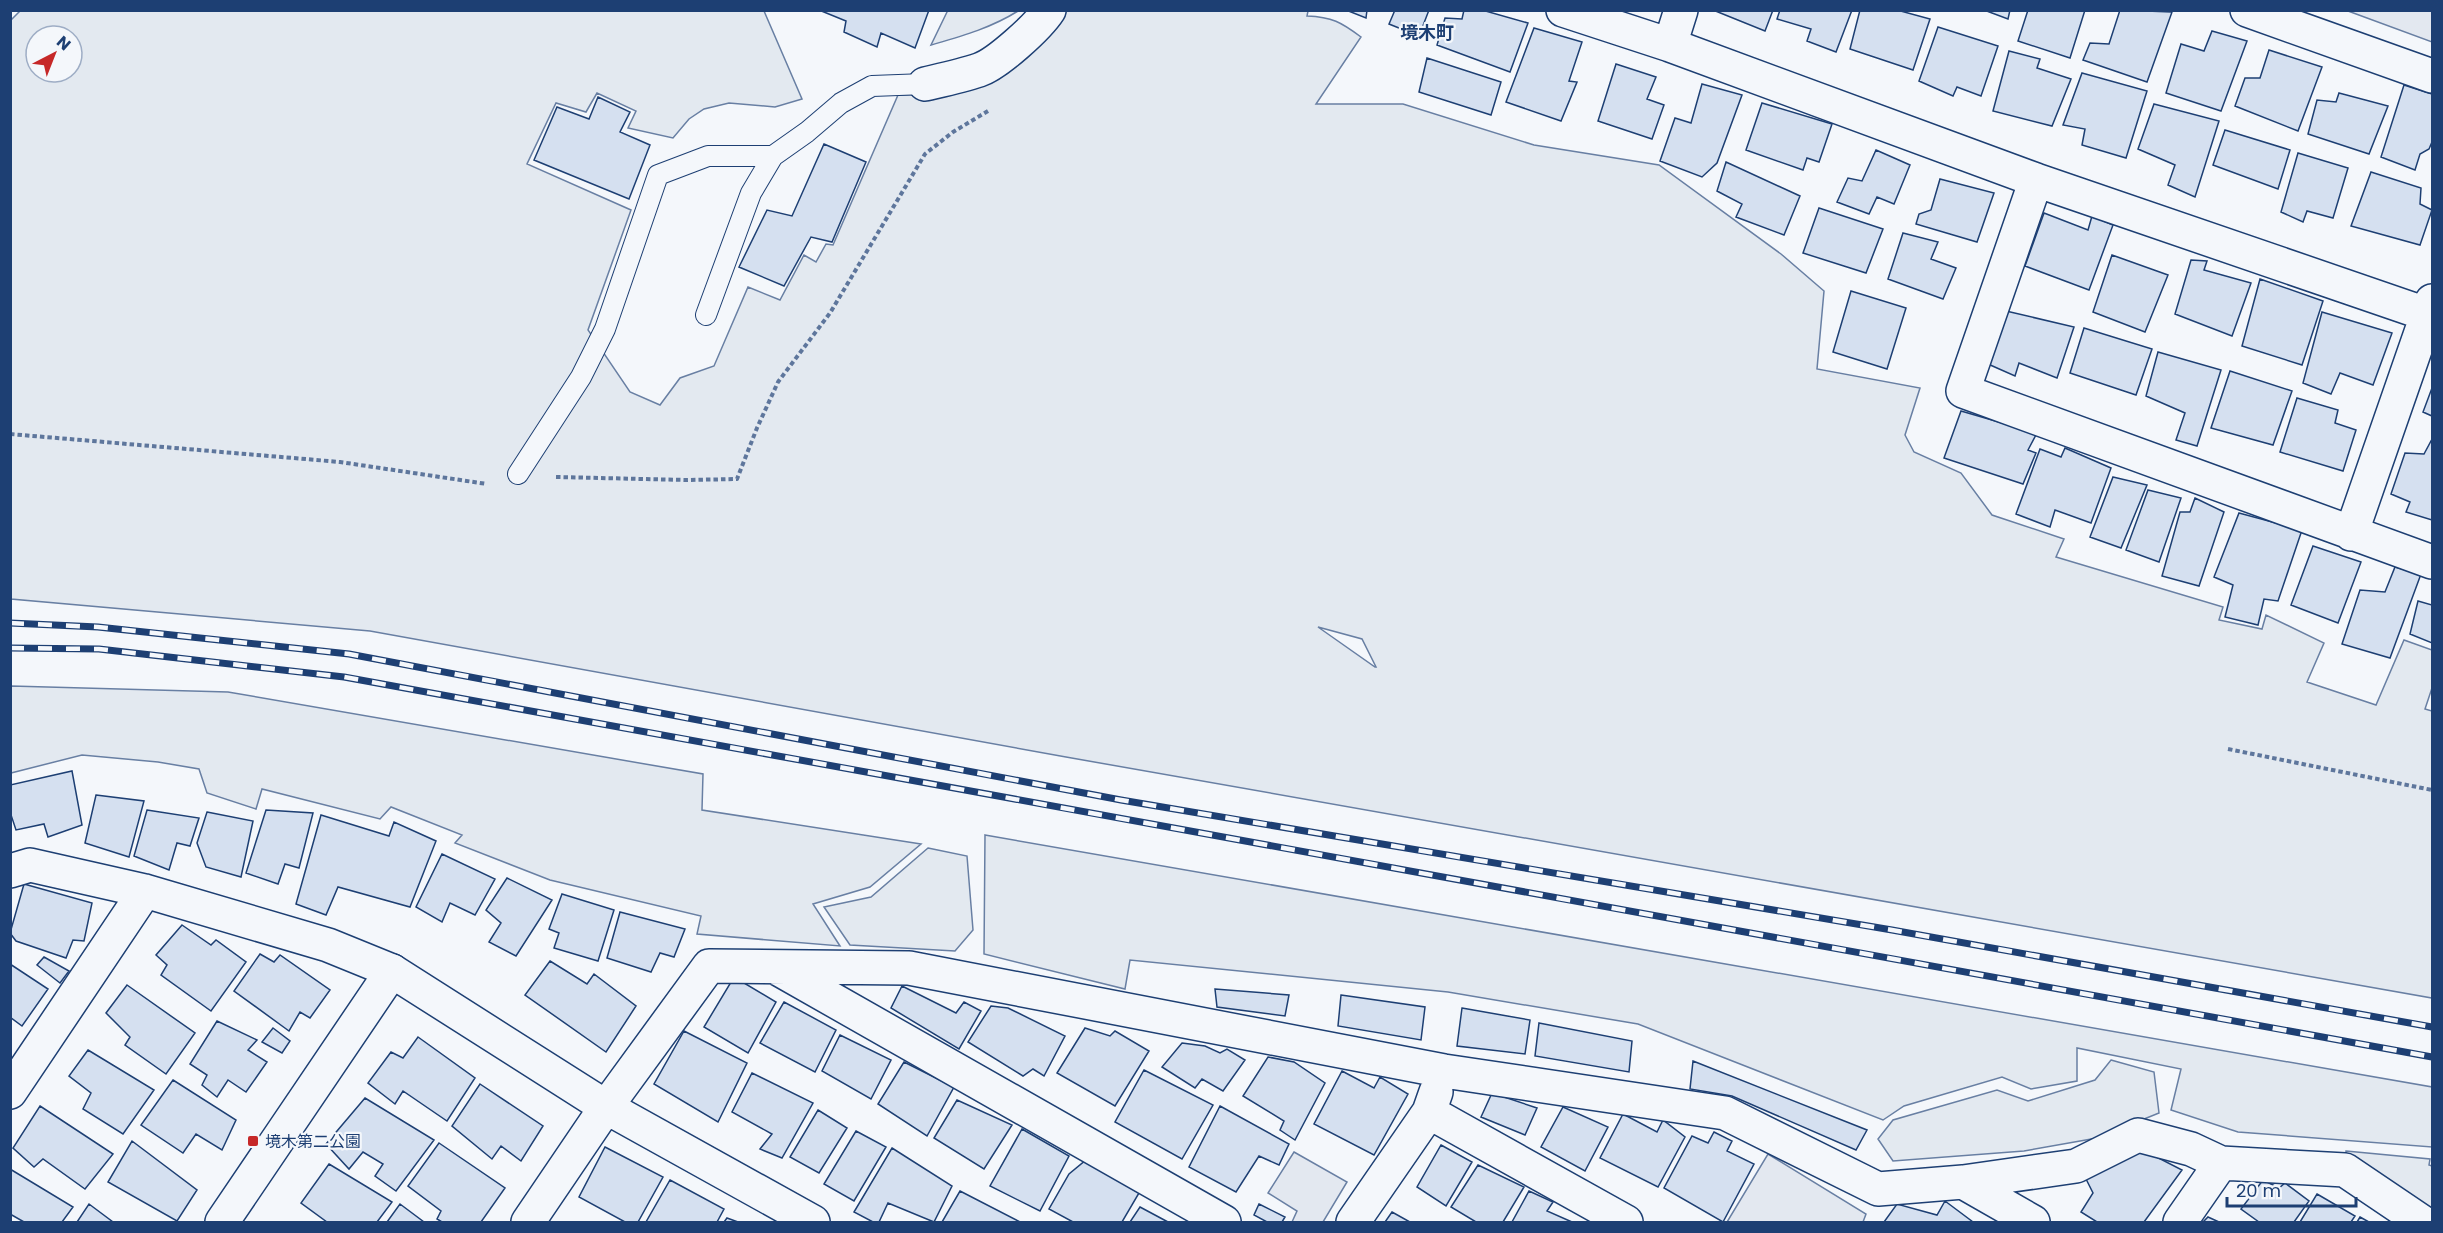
<svg xmlns="http://www.w3.org/2000/svg" width="2443" height="1233" font-family="Poppins,'Noto Sans JP',sans-serif">
  <style>
    .green { fill: #e3e9f0; stroke: #687fa3; stroke-width: 1.5; fill-rule: evenodd }
    .parking { fill: #e3e8f0; stroke: #687fa3; stroke-width: 1.5 }
    .building { fill: #d5e0f0; stroke: #1d3f73; stroke-width: 1.5 }
    .lines { fill: none; stroke-linecap: round; stroke-linejoin: round }
    .lane-casing { stroke: #1d3f73; stroke-width: 22 }
    .street-casing { stroke: #1d3f73; stroke-width: 36 }
    .secondary-casing { stroke: #1d3f73; stroke-width: 36 }
    .path { stroke: #5e769c; stroke-width: 4; stroke-dasharray: 4.5 3; stroke-linecap: butt }
    .lane { stroke: #f4f7fb; stroke-width: 20 }
    .street { stroke: #f4f7fb; stroke-width: 33 }
    .secondary { stroke: #f4f7fb; stroke-width: 33 }
    .rail-casing { stroke: #1d3f73; stroke-width: 7 }
    .rail { stroke: #f4f7fb; stroke-width: 4.5; stroke-dasharray: 14; stroke-linecap: butt }
    .poi-dot { fill: #c62828; stroke: #f4f7fb; stroke-width: 2 }
    .labels { text-anchor: middle; stroke-width: 4.5; stroke-linejoin: round; paint-order: stroke }
    .poi-label { font-size: 16px; fill: #1d3f73; stroke: #f4f7fb; text-anchor: start }
    .neighbourhood-label { font-size: 18px; font-weight: bold; fill: #1d3f73; stroke: #f4f7fb }
  </style>
  <rect width="100%" height="100%" fill="#f4f7fb"/>
  <path class="green" d="M 948,10 L 1018,10 L 1018,11 C 991,28 962,36 931,45 Z
    M 20,11 L 764,11 L 802,99 L 775,107 L 729,103 L 704,109 L 689,119 L 673,138 L 628,128 L 636,111 L 597,93 L 586,112 L 556,103 L 527,164 L 631,210 L 588,330 L 630,392 L 660,405 L 680,378 L 714,366 L 748,287 L 780,300 L 804,255 L 816,262 L 826,244 L 833,245 L 898,95 L 936,94 L 1062,11 L 1308,11 L 1307,16 C 1332,17 1341,22 1361,37 L 1316,104 L 1403,104 L 1534,145 L 1659,165 L 1781,254 L 1824,291 L 1817,369 L 1920,388 L 1905,435 L 1914,452 L 1961,473 L 1992,515 L 2064,539 L 2056,557 L 2223,607 L 2219,620 L 2262,629 L 2266,615 L 2324,643 L 2307,682 L 2376,705 L 2404,640 L 2432,650 L 2432,688 L 2425,709 L 2432,711 L 2432,998 L 1066,757 L 370,631 L 11,599 L 10,21 ZM 36,36 L 72,36 L 72,72 L 36,72 ZM 1318,627 L 1362,639 L 1376,667 L 1375,667 Z
    M 11,686 L 228,692 L 703,774 L 702,810 L 921,844 L 870,887 L 813,904 L 840,946 L 697,934 L 701,916 L 550,880 L 455,843 L 462,835 L 391,807 L 380,819 L 262,789 L 256,809 L 207,793 L 199,769 L 158,762 L 82,755 L 11,773 Z
    M 985,835 L 2432,1087 L 2432,1147 L 2238,1132 L 2171,1110 L 2181,1069 L 2077,1048 L 2077,1081 L 2031,1089 L 2002,1077 L 1904,1106 L 1883,1120 L 1638,1024 L 1448,992 L 1130,960 L 1125,989 L 984,954 Z
    M 928,848 L 967,856 L 973,930 L 955,951 L 850,945 L 824,907 L 871,897 Z
    M 2111,1060 L 2154,1072 L 2159,1113 L 2097,1138 L 2024,1151 L 1893,1161 L 1878,1139 L 1893,1120 L 1997,1090 L 2028,1101 L 2095,1080 Z
    M 2346,1151 L 2430,1159 L 2429,1165 L 2432,1166 L 2432,1218 L 2346,1158 Z"/>
  <path class="parking" d="M 2348,11 L 2432,11 L 2432,42 Z
    M 1294,1152 L 1347,1182 L 1323,1222 L 1292,1222 L 1297,1211 L 1268,1193 Z
    M 1768,1154 L 1866,1214 L 1863,1222 L 1727,1222 Z"/>
  <path class="building" d="M 819,10 L 929,10 L 915,48 L 881,33 L 877,47 L 844,32 L 846,21 Z
    M 1346,10 L 1367,10 L 1366,18 Z
    M 1395,10 L 1429,10 L 1419,36 L 1389,24 Z
    M 1464,10 L 1482,10 L 1528,23 L 1510,72 L 1437,45 L 1445,18 L 1462,19 Z
    M 1713,10 L 1773,10 L 1765,31 Z
    M 1780,10 L 1852,10 L 1836,52 L 1807,41 L 1811,29 L 1777,19 Z
    M 1860,10 L 1897,10 L 1930,19 L 1913,70 L 1850,49 Z
    M 1984,10 L 2010,10 L 2008,19 Z
    M 2028,10 L 2085,10 L 2070,58 L 2018,41 Z
    M 2120,10 L 2172,12 L 2147,82 L 2083,60 L 2090,43 L 2109,44 Z
    M 1938,27 L 1998,46 L 1981,96 L 1957,87 L 1953,96 L 1919,81 Z
    M 1534,28 L 1582,42 L 1569,81 L 1577,82 L 1561,121 L 1506,102 Z
    M 2212,31 L 2247,41 L 2221,111 L 2166,93 L 2181,44 L 2204,51 Z
    M 2269,50 L 2322,67 L 2298,131 L 2235,106 L 2245,78 L 2260,78 Z
    M 2009,51 L 2040,59 L 2037,68 L 2071,79 L 2052,126 L 1993,111 Z
    M 1427,58 L 1501,82 L 1491,115 L 1419,92 Z
    M 1616,64 L 1656,77 L 1647,99 L 1664,105 L 1652,139 L 1598,121 Z
    M 2082,73 L 2147,91 L 2126,158 L 2082,145 L 2085,129 L 2063,125 Z
    M 1702,84 L 1742,95 L 1717,163 L 1702,177 L 1660,161 L 1675,118 L 1691,123 Z
    M 2404,85 L 2432,94 L 2432,142 L 2429,149 L 2420,154 L 2415,170 L 2381,157 Z
    M 2339,93 L 2388,106 L 2369,154 L 2308,134 L 2317,100 L 2336,102 Z
    M 598,97 L 630,112 L 620,132 L 650,145 L 629,199 L 534,160 L 557,107 L 589,119 Z
    M 1762,103 L 1832,124 L 1819,162 L 1807,158 L 1803,170 L 1746,150 Z
    M 2154,104 L 2219,121 L 2195,197 L 2168,185 L 2175,165 L 2138,149 Z
    M 2225,130 L 2290,150 L 2278,189 L 2213,165 Z
    M 824,144 L 866,162 L 832,242 L 811,237 L 784,286 L 739,267 L 767,210 L 792,216 Z
    M 1876,150 L 1910,165 L 1894,204 L 1877,197 L 1869,214 L 1837,202 L 1848,178 L 1862,181 Z
    M 2298,153 L 2348,168 L 2333,218 L 2307,211 L 2303,222 L 2281,212 Z
    M 1726,162 L 1800,196 L 1784,235 L 1736,217 L 1742,204 L 1717,191 Z
    M 2371,172 L 2421,188 L 2420,204 L 2432,210 L 2420,245 L 2351,226 Z
    M 1940,179 L 1994,193 L 1977,242 L 1916,224 L 1919,214 L 1931,210 Z
    M 1819,208 L 1883,229 L 1866,273 L 1803,253 Z
    M 2044,213 L 2088,230 L 2092,216 L 2113,225 L 2089,290 L 2025,266 Z
    M 1903,233 L 1938,242 L 1931,259 L 1956,268 L 1943,299 L 1888,279 Z
    M 2112,255 L 2168,275 L 2145,332 L 2093,312 Z
    M 2191,260 L 2207,261 L 2204,270 L 2251,283 L 2232,336 L 2175,314 Z
    M 2260,279 L 2323,301 L 2302,365 L 2242,346 Z
    M 1851,291 L 1906,308 L 1887,369 L 1833,352 Z
    M 2006,311 L 2074,327 L 2057,378 L 2019,363 L 2015,376 L 1988,364 Z
    M 2322,312 L 2392,333 L 2373,385 L 2340,373 L 2331,394 L 2303,383 Z
    M 2084,328 L 2152,349 L 2136,395 L 2070,373 Z
    M 2158,352 L 2221,370 L 2197,446 L 2176,440 L 2185,413 L 2146,396 Z
    M 2230,371 L 2292,391 L 2273,445 L 2211,428 Z
    M 2432,388 L 2432,416 L 2423,412 Z
    M 2297,398 L 2338,410 L 2335,423 L 2356,430 L 2343,471 L 2280,452 Z
    M 1961,411 L 2037,433 L 2028,450 L 2036,453 L 2023,484 L 1944,458 Z
    M 2431,441 L 2432,442 L 2432,520 L 2406,512 L 2410,502 L 2391,494 L 2405,453 L 2424,454 Z
    M 2065,448 L 2111,468 L 2091,523 L 2055,510 L 2050,527 L 2016,514 L 2040,449 L 2061,457 Z
    M 2113,477 L 2147,485 L 2121,548 L 2090,537 Z
    M 2148,490 L 2181,498 L 2159,562 L 2126,550 Z
    M 2195,498 L 2224,512 L 2199,586 L 2162,576 L 2180,512 L 2190,512 Z
    M 2239,513 L 2302,530 L 2278,601 L 2264,599 L 2258,625 L 2225,617 L 2233,585 L 2214,577 Z
    M 2313,546 L 2361,562 L 2338,623 L 2291,605 Z
    M 2395,567 L 2421,574 L 2390,658 L 2342,644 L 2360,590 L 2385,592 Z
    M 2418,601 L 2432,605 L 2432,643 L 2410,634 Z
    M 72,771 L 82,825 L 48,837 L 44,824 L 16,830 L 10,812 L 10,785 Z
    M 96,795 L 144,801 L 129,857 L 85,843 Z
    M 147,810 L 199,818 L 190,846 L 177,843 L 169,870 L 134,856 Z
    M 266,810 L 313,813 L 299,868 L 285,864 L 278,884 L 246,873 Z
    M 207,812 L 253,821 L 241,877 L 206,867 L 197,843 Z
    M 321,815 L 389,836 L 394,822 L 436,841 L 410,907 L 338,887 L 326,915 L 296,904 Z
    M 442,854 L 495,879 L 475,915 L 450,903 L 442,922 L 416,907 Z
    M 507,878 L 552,900 L 516,956 L 489,942 L 501,923 L 486,910 Z
    M 24,884 L 92,903 L 84,941 L 73,940 L 66,958 L 16,941 L 10,933 Z
    M 562,894 L 614,910 L 598,961 L 554,948 L 559,933 L 549,929 Z
    M 620,912 L 685,929 L 674,957 L 660,953 L 651,972 L 607,958 Z
    M 182,925 L 211,945 L 216,940 L 246,962 L 211,1011 L 161,975 L 167,965 L 156,955 Z
    M 260,954 L 274,962 L 280,955 L 330,990 L 310,1018 L 300,1012 L 289,1031 L 234,991 Z
    M 44,957 L 69,971 L 60,983 L 37,965 Z
    M 550,961 L 587,984 L 594,974 L 636,1006 L 606,1052 L 525,995 Z
    M 10,964 L 48,989 L 22,1026 L 10,1017 Z
    M 734,977 L 776,1002 L 748,1053 L 704,1027 Z
    M 127,985 L 195,1033 L 166,1074 L 125,1045 L 130,1037 L 106,1013 Z
    M 902,986 L 956,1013 L 964,1002 L 981,1011 L 959,1049 L 891,1008 Z
    M 1215,989 L 1289,995 L 1285,1016 L 1217,1007 Z
    M 1341,995 L 1425,1007 L 1421,1040 L 1338,1026 Z
    M 784,1002 L 836,1030 L 815,1072 L 760,1043 Z
    M 991,1006 L 1008,1008 L 1065,1036 L 1044,1076 L 1033,1069 L 1023,1076 L 968,1042 Z
    M 1462,1008 L 1530,1020 L 1525,1054 L 1457,1046 Z
    M 217,1021 L 257,1040 L 248,1050 L 267,1062 L 246,1092 L 228,1080 L 217,1097 L 202,1085 L 207,1075 L 190,1064 Z
    M 1539,1023 L 1632,1041 L 1629,1072 L 1535,1056 Z
    M 273,1028 L 290,1041 L 282,1053 L 262,1042 Z
    M 1085,1028 L 1110,1036 L 1115,1031 L 1149,1051 L 1115,1106 L 1057,1073 Z
    M 684,1031 L 747,1063 L 718,1122 L 654,1084 Z
    M 840,1035 L 891,1060 L 871,1099 L 822,1071 Z
    M 418,1037 L 475,1078 L 447,1121 L 403,1091 L 395,1104 L 368,1083 L 391,1052 L 403,1058 Z
    M 1182,1043 L 1205,1046 L 1220,1053 L 1227,1049 L 1245,1060 L 1223,1091 L 1202,1079 L 1195,1088 L 1162,1067 Z
    M 88,1050 L 154,1090 L 123,1134 L 83,1109 L 91,1093 L 69,1076 Z
    M 1268,1057 L 1294,1062 L 1325,1083 L 1295,1140 L 1280,1130 L 1284,1121 L 1243,1096 Z
    M 1693,1061 L 1867,1130 L 1856,1150 L 1732,1096 L 1690,1089 Z
    M 904,1062 L 954,1087 L 927,1136 L 878,1104 Z
    M 1144,1070 L 1213,1105 L 1182,1159 L 1115,1122 Z
    M 1342,1071 L 1374,1088 L 1380,1077 L 1408,1094 L 1374,1155 L 1314,1124 Z
    M 752,1073 L 813,1103 L 782,1158 L 760,1149 L 772,1134 L 732,1112 Z
    M 173,1080 L 236,1120 L 222,1150 L 196,1134 L 183,1153 L 141,1125 Z
    M 480,1084 L 543,1126 L 521,1161 L 501,1146 L 492,1159 L 452,1126 Z
    M 1492,1093 L 1537,1108 L 1525,1135 L 1481,1117 Z
    M 365,1098 L 434,1140 L 396,1191 L 375,1176 L 383,1164 L 363,1152 L 349,1169 L 326,1144 Z
    M 957,1100 L 1012,1125 L 984,1169 L 934,1138 Z
    M 40,1106 L 113,1154 L 85,1189 L 43,1159 L 34,1167 L 13,1148 Z
    M 1220,1106 L 1289,1144 L 1279,1165 L 1259,1156 L 1236,1192 L 1189,1167 Z
    M 1563,1107 L 1608,1127 L 1585,1171 L 1541,1147 Z
    M 818,1110 L 847,1128 L 819,1173 L 790,1157 Z
    M 1623,1114 L 1657,1132 L 1663,1120 L 1685,1137 L 1658,1187 L 1600,1158 Z
    M 1022,1129 L 1069,1156 L 1040,1211 L 990,1186 Z
    M 856,1131 L 886,1147 L 854,1201 L 824,1184 Z
    M 1714,1132 L 1732,1141 L 1727,1151 L 1754,1164 L 1723,1222 L 1664,1188 L 1692,1136 L 1708,1143 Z
    M 132,1141 L 197,1190 L 177,1221 L 108,1182 Z
    M 439,1143 L 505,1188 L 481,1222 L 442,1222 L 437,1219 L 441,1211 L 408,1186 Z
    M 1441,1145 L 1472,1162 L 1446,1206 L 1417,1187 Z
    M 605,1147 L 663,1177 L 638,1222 L 625,1222 L 579,1197 Z
    M 892,1148 L 952,1186 L 934,1222 L 888,1203 L 879,1222 L 873,1222 L 854,1212 Z
    M 2143,1150 L 2182,1170 L 2144,1222 L 2097,1222 L 2081,1212 L 2093,1193 L 2084,1175 Z
    M 1086,1160 L 1139,1193 L 1122,1222 L 1073,1222 L 1049,1209 L 1069,1174 Z
    M 329,1164 L 392,1202 L 377,1222 L 327,1222 L 301,1203 Z
    M 1478,1165 L 1524,1187 L 1503,1222 L 1476,1222 L 1451,1207 Z
    M 10,1169 L 73,1207 L 62,1222 L 24,1222 L 10,1214 Z
    M 670,1180 L 724,1209 L 717,1222 L 646,1222 Z
    M 2263,1180 L 2279,1188 L 2285,1183 L 2309,1201 L 2294,1222 L 2259,1222 L 2241,1209 Z
    M 960,1191 L 1020,1222 L 942,1222 Z
    M 1529,1191 L 1553,1202 L 1547,1211 L 1572,1222 L 1512,1222 Z
    M 2317,1194 L 2355,1216 L 2351,1222 L 2300,1222 Z
    M 1945,1201 L 1973,1222 L 1884,1222 L 1897,1204 L 1937,1215 Z
    M 89,1204 L 113,1222 L 77,1222 Z
    M 400,1204 L 424,1222 L 387,1222 Z
    M 1259,1204 L 1285,1217 L 1282,1222 L 1267,1222 L 1254,1215 Z
    M 1140,1207 L 1168,1222 L 1130,1222 Z
    M 1392,1212 L 1410,1222 L 1385,1222 Z
    M 2208,1217 L 2219,1222 L 2203,1222 Z
    M 2360,1217 L 2369,1222 L 2357,1222 Z
    M 727,1218 L 738,1222 L 724,1222 Z"/>
  <g class="lines">
    <g class="lane-casing">
      <path id="lane" d="M 706,315 L 751,193 L 773,156
        M 518,474 L 581,377 L 605,329 L 658,175 L 708,156 L 773,156 L 807,132 L 841,103 L 872,86 L 925,84"/>
    </g>
    <g class="street-casing">
      <path id="street" d="M 1563,10 L 1670,45
        M 1681,10 L 1670,45 L 2036,180 L 1963,391 L 2432,562
        M 2247,10 L 2432,76
        M 925,84 C 942,80 961,76 979,70 C 997,64 1038,27 1049,10
        M 2036,180 L 2432,316
        M 2351,534 L 2432,301
        M 10,871 L 30,865 L 145,891 L 328,945 L 392,971 L 606,1107 L 813,1222
        M 777,968 L 1224,1222
        M 10,1092 L 145,891
        M 1429,1112 L 1626,1222
        M 1963,1182 L 2033,1222
        M 528,1222 L 606,1107 L 709,966 L 909,968 L 1444,1071 L 1725,1113 L 1878,1189 L 1963,1182 L 2076,1166 L 2138,1135 L 2191,1149 L 2221,1163 L 2345,1170 L 2422,1222
        M 1353,1222 L 1429,1112 L 1436,1092
        M 2180,1222 L 2221,1163"/>
    </g>
    <g class="secondary-casing">
      <path id="secondary" d="M 222,1222 L 392,971"/>
    </g>
    <path class="path" d="M 10,434 L 340,462 L 487,484
      M 556,477 L 687,480 L 737,479 L 757,428 L 778,382 L 830,313 L 925,154 L 953,132 L 988,111
      M 2228,749 L 2432,790"/>
    <use href="#lane" class="lane"/>
    <use href="#street" class="street"/>
    <use href="#secondary" class="secondary"/>
    <g class="rail-casing">
      <path id="rail" d="M 10,623 L 98,627 L 349,654 L 1121,800 L 1892,930 L 2432,1027
        M 10,648 L 99,649 L 344,677 L 2432,1057"/>
    </g>
    <use href="#rail" class="rail"/>
  </g>
  <rect class="poi-dot" x="247" y="1135" width="12" height="12" rx="3"/>
  <g class="labels">
    <g class="poi-label">
      <text x="265" y="1147">境木第二公園</text>
    </g>
    <g class="neighbourhood-label">
      <text x="1427" y="39">境木町</text>
    </g>
  </g>
  <rect width="2443" height="1233" fill="none" stroke="#1d3f73" stroke-width="24"/>
  <g transform="translate(54 54) rotate(42)"><circle r="28" fill="#f4f7fb" stroke="#9eadc5" stroke-width="1.5"/>
  <path d="M0-4.5L10 22L0 15L-10 22Z" fill="#c62828"/>
  <text y="-9" font-size="16" font-weight="bold" text-anchor="middle" fill="#1d3f73">N</text>
  </g>
  <path d="M2227 1197v9h129v-9" fill="none" stroke="#1d3f73" stroke-width="3"/>
  <text x="2236" y="1197" font-size="18" fill="#1d3f73" stroke="#f4f7fb" stroke-width="4.5" paint-order="stroke">20 m</text>
</svg>
